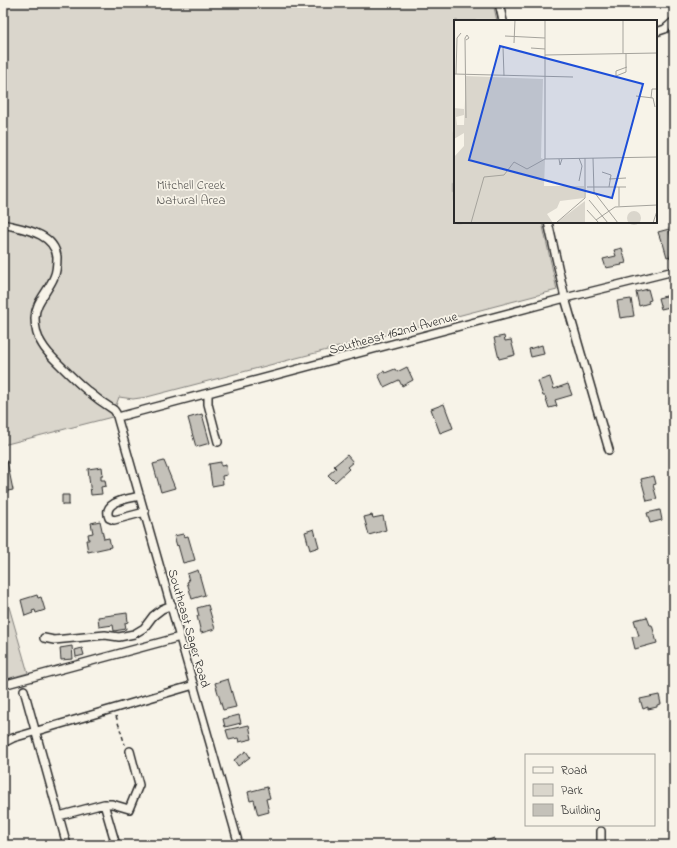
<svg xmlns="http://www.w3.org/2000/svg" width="677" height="848" font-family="'Indie Flower',sans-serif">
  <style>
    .green { fill: #dad6cc; stroke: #82807c }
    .building { fill: #c4c1b9; stroke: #2b2b2b }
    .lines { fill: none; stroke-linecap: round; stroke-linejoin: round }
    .minor-casing { stroke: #2b2b2b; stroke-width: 10 }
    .path { stroke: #2b2b2b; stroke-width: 1.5; stroke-dasharray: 4 3; stroke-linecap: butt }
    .minor { stroke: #f7f3e8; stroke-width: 7 }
    .labels { text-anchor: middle; stroke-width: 3.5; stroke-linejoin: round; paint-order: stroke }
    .park-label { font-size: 13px; fill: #575653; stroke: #f7f3e8 }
    .street-label { font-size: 13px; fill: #2b2b2b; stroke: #f7f3e8 }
    .inset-road { fill: none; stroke: #a5a39c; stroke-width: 1 }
    .view { fill: #1d4ed8; fill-opacity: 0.15; stroke: #1d4ed8; stroke-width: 2 }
    .inset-edge { fill: none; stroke: #2b2b2b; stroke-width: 2 }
  </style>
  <rect width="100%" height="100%" fill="#f7f3e8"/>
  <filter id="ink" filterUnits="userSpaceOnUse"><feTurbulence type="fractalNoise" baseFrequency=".025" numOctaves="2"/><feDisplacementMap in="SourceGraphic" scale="8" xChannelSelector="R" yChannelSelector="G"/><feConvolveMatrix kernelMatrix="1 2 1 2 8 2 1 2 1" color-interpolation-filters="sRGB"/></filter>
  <g filter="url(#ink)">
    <path class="green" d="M 3,3 L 493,3 L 497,21 L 455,21 L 455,222 L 542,222 L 557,290 L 147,397 L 133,399 L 119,397 L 112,417 L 3,445 Z
      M 3,586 L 28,673 L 3,680 Z"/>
    <path class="building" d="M 669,229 L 674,251 L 674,255 L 670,258 L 670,256 L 667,257 L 663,243 L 661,241 L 658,232 Z
      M 622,248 L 626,263 L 621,264 L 622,265 L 606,268 L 603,259 L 616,256 L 614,250 Z
      M 648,289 L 651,300 L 648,301 L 649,303 L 639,306 L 636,292 Z
      M 674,294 L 674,306 L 661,309 L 658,298 Z
      M 631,299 L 634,316 L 620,318 L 617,301 Z
      M 504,336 L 505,341 L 511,340 L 515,355 L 499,359 L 494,338 Z
      M 542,345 L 544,354 L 531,357 L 529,349 Z
      M 407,367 L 413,380 L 402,386 L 399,380 L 384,387 L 378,374 L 384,371 L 385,373 L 395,369 L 397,372 Z
      M 550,377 L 554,389 L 568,384 L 572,395 L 555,400 L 557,406 L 549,408 L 545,396 L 543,396 L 538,381 Z
      M 444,404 L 453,428 L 440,433 L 431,409 Z
      M 202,414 L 210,443 L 196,447 L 188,418 Z
      M 347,455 L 353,462 L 347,467 L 349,469 L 335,482 L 328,475 L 336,468 L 334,466 Z
      M 7,461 L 13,490 L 3,492 L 3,462 Z
      M 164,461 L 175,488 L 161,492 L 153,464 Z
      M 221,462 L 221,466 L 226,465 L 227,475 L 222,476 L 223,484 L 212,486 L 209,464 Z
      M 102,467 L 103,475 L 101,475 L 101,480 L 105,480 L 106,486 L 101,487 L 102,494 L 91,495 L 88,469 Z
      M 654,476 L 656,484 L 653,485 L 657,499 L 647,501 L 641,479 Z
      M 62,495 L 69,495 L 69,505 L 62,505 Z
      M 660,510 L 662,520 L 650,523 L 647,513 Z
      M 372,515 L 373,518 L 383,516 L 386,530 L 369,535 L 364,517 Z
      M 100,521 L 104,539 L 109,538 L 111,547 L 88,552 L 86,540 L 89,540 L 88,534 L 93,533 L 91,523 Z
      M 314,529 L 319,547 L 310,550 L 305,532 Z
      M 183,534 L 184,537 L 188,536 L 195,560 L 183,563 L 178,545 L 177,546 L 174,536 Z
      M 198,570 L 205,595 L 192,599 L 187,582 L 189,581 L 187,574 Z
      M 37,595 L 38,598 L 41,597 L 45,610 L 36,613 L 35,610 L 32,611 L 33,613 L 25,616 L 21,600 Z
      M 208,605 L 215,629 L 201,633 L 197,616 L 199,616 L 197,608 Z
      M 127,613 L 128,622 L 125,623 L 126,629 L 114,631 L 113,625 L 99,627 L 98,617 Z
      M 647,617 L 650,625 L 652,625 L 657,643 L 635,649 L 632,637 L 639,636 L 634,620 Z
      M 72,646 L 73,659 L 61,660 L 60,648 Z
      M 82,648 L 84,655 L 76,657 L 75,650 Z
      M 228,679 L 236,707 L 223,710 L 215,683 Z
      M 659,695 L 661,704 L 657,705 L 657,707 L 648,709 L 648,707 L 643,709 L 640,699 Z
      M 239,715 L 241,723 L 225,727 L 223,719 Z
      M 249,725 L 252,739 L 239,742 L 238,738 L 229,740 L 226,730 Z
      M 246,751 L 250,757 L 238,766 L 234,760 Z
      M 267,787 L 270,798 L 266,799 L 269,812 L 258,815 L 254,800 L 250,801 L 248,792 Z
      M 494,838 L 496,845 L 484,845 L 483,842 Z"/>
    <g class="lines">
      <g class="minor-casing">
        <path id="minor" d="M 499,3 L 503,21
          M 656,32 L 665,29 L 673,22
          M 548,222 L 565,298 L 609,450
          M 3,224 C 22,229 54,232 57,257 C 57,264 57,271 54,277 C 48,292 35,302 35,318 C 35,327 37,337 42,344 C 47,353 55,360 62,367 C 79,384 93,397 114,410 L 116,413 L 239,845
          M 208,393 L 208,404 L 218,442
          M 118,417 L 565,298 L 674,271
          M 140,496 C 128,499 102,501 109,518 L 114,520 L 145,512
          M 44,638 L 54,640 L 105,635 L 119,637 L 134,634 L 144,628 L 153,616 L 162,609 L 172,605
          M 3,685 L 180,637
          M 24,690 L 67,845
          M 3,743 L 13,738 L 194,685
          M 104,804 L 116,845
          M 59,816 L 104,804 L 112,804 L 129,809 L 139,785 L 130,751
          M 601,845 L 601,831"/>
      </g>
      <path class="path" d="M 116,716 L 125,745"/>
      <use href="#minor" class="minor"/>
    </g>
  </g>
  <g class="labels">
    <g class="park-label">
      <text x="191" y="189">Mitchell Creek<tspan x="191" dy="15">Natural Area</tspan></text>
    </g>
    <g class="street-label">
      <text transform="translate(393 332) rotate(-15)" y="5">Southeast 162nd Avenue</text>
      <text transform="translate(190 628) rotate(74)" y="5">Southeast Sager Road</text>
    </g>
  </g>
  <g transform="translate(454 20)">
    <rect width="203" height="203" fill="#f7f3e8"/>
    <path d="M 12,56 L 89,59 L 87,138 L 91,140 L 90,166 L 130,166 L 130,178 L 106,181 L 103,188 L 93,194 L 99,203 L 0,203 L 0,137 L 10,126 L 10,113 L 0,119 L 0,88 L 10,89 L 10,95 L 2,97 L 3,105 L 10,105 ZM 131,181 L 131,203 L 102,203 ZM173 198a7 7 0 1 1 14 0a7 7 0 1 1-14 0Z" fill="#dad6cc"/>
    <path class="inset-road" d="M 169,0 L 169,33M 51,16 L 91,18M 12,20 L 15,18 L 13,15 L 11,18 L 12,98M 60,23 L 61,0M 49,27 L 50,56M 77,28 L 91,29M 91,35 L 203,33M 0,54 L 119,57M 2,54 L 3,18 L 7,13M 162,56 L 172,52 L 172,33M 162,57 L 162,51 L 173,47M 182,76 L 199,78 L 201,87M 197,78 L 198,69 L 203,69M 139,138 L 140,172 L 164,203M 91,139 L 91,0M 91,139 L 203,137M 105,139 L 106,145 L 108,139M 148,152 L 157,155 L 155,167M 155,159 L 172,158M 125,161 L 128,146 L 125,138M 133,167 L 172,167M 135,180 L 154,203M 165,186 L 165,167M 133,190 L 145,203M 142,200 L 161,187 L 203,185M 17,203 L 30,157 L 50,155 L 60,142 L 73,149 L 91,139M 102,203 L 131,178 L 131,138M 199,203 L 203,191"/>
    <path class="view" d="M 46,26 L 189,64 L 158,178 L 15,140 Z"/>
    <rect width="203" height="203" class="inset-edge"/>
  </g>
  <rect width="677" height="848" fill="none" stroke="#f7f3e8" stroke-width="16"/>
  <rect x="8" y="8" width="661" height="832" fill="none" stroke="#2b2b2b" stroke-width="1.5" filter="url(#ink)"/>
  <rect x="525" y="754" width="130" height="72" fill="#f7f3e8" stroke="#a5a39c"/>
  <rect x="533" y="767" width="20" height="6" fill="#f7f3e8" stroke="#a5a39c"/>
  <text x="561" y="774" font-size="12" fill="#2b2b2b">Road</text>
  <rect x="533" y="784" width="20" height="12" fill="#dad6cc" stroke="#a5a39c"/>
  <text x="561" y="794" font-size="12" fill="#2b2b2b">Park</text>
  <rect x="533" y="804" width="20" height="12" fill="#c4c1b9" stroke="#a5a39c"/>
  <text x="561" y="814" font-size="12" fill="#2b2b2b">Building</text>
</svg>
